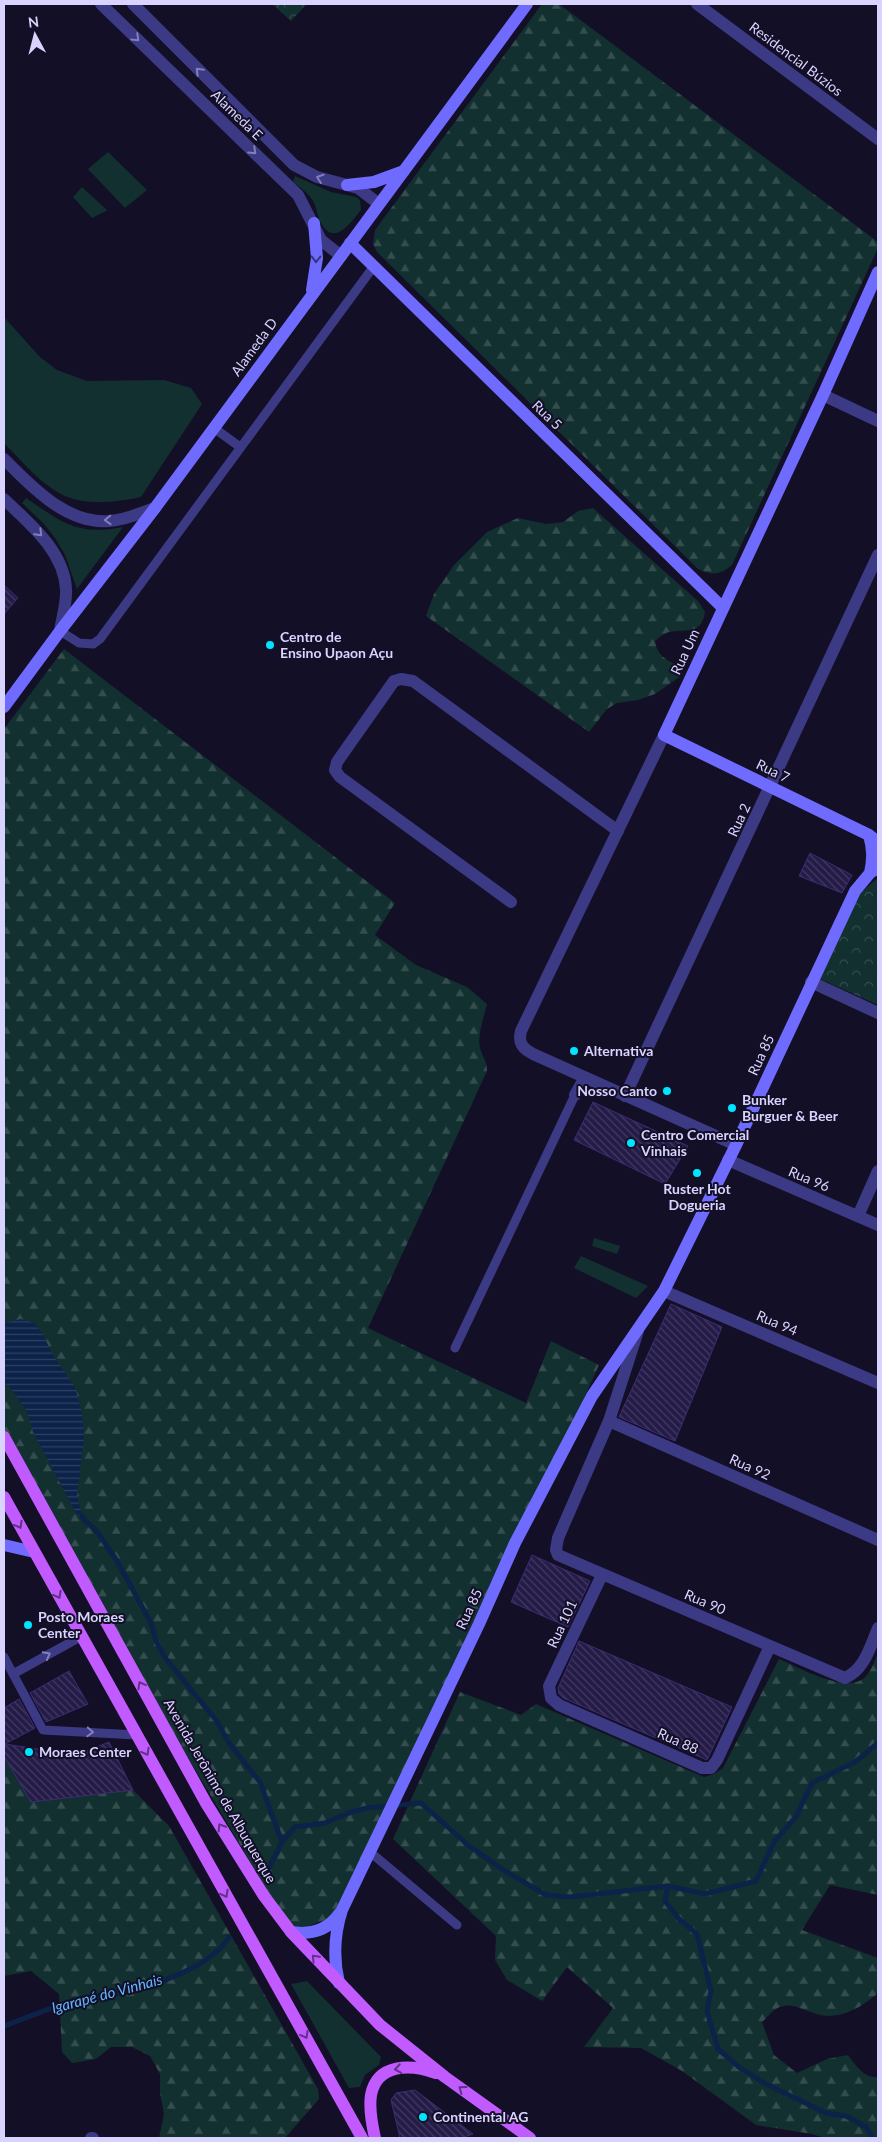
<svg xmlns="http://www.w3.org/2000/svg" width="882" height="2142" font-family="Lato,sans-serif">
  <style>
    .green { fill: #12302f }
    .forest { fill: url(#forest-firs) }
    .park { fill: url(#park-crowns) }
    .water { fill: url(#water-rules) }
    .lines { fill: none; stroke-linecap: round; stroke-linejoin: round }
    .stream { stroke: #0c2248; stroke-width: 5 }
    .building { fill: url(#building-back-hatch); stroke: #3b2d73 }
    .lane { stroke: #3d3a85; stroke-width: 9 }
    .street { stroke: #3d3a85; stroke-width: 12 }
    .secondary { stroke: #6f6bff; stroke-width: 12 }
    .primary { stroke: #c25bff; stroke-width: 12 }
    .oneway { stroke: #837fbc }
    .oneway2 { stroke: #38347d }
    .oneway3 { stroke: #623188 }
    .poi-dot { fill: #00e5ff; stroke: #130f26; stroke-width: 2 }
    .labels { text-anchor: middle; stroke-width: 4; stroke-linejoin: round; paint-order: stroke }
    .street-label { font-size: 14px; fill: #d9d4ff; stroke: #130f26 }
    .poi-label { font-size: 14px; font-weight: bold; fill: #d9d4ff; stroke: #130f26; text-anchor: start }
    .water-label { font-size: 15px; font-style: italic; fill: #62b6ff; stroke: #130f26 }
  </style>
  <defs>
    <pattern id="forest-firs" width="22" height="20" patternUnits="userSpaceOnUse" patternTransform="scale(1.25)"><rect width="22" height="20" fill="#12302f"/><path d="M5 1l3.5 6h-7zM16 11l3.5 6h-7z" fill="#344d4e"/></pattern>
    <pattern id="park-crowns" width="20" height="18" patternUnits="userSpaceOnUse" patternTransform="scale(1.25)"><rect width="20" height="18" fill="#12302f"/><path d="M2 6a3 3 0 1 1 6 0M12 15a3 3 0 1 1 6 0" fill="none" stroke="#344d4e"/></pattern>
    <pattern id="water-rules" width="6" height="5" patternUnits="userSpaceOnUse" patternTransform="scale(1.25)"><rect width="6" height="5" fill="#0c2248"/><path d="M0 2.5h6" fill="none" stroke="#2f4163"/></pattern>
    <pattern id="building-back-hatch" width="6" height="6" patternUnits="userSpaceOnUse" patternTransform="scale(1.25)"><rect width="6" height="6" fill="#241b47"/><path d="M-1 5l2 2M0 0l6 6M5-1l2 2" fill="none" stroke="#433b63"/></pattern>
  </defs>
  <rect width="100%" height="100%" fill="#130f26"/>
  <path class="green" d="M 108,152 L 147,190 L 125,208 L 88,169 Z
    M 295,176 L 331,192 L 356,197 L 360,200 L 361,210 C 349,225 332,249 319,219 C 317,213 316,206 313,201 C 308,193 300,187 293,182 Z
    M 82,187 L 107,210 L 108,210 L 92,218 L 73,197 Z
    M 4,317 L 40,357 L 57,370 L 87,381 L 164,380 L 191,388 L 202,404 L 141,497 C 119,502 87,506 65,496 C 41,485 22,461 4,443 Z
    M 26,498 C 63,523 77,536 123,527 L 77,589 L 65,555 L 55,538 L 44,524 L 22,503 Z
    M 594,1238 L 620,1246 L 617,1254 L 592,1246 Z
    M 581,1256 L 648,1286 L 636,1298 L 574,1268 Z
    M 307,1981 L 381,2057 L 379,2065 L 365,2075 L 360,2087 L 349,2088 L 291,1984 Z"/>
  <path class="forest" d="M 542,4 L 559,4 L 878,242 L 878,248 L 732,565 C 720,575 712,576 698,569 L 377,252 L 373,244 L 375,230 Z
    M 593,508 L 699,602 L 705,612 C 701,638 683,627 666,633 C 662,635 658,638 655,641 C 657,656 667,660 680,667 L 681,676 L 655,694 L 638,700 L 617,703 L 607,709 L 589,732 L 426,616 L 434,594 L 454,565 L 487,532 L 518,518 L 546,524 L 563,522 L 578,511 Z
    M 64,649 L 395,903 L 375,935 L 416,965 L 467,987 L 487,1004 C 484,1017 477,1035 480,1048 C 482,1057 487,1060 487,1071 L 368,1328 L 526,1403 L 551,1341 L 599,1365 L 481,1625 L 341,1914 L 292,1932 L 99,1608 L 4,1432 L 4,729 Z
    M 878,1653 L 878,1895 L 830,1885 L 802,1930 L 878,1958 L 878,1993 C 861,2008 837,2022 814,2013 C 803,2010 792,2002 780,2007 C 773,2009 767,2018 762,2022 L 774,2055 L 797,2073 L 827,2059 L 848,2055 C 855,2065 865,2079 878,2077 L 878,2138 L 825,2138 L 812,2134 L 756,2125 L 682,2071 L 641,2048 L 584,2047 L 613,2008 L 567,1967 L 542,2001 L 507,1980 L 495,1960 L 496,1936 L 393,1839 L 460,1692 L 521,1715 L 536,1704 L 704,1777 L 714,1774 L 723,1768 L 779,1659 C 798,1667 844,1693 863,1679 C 871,1673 874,1662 878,1653 Z
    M 4,1756 L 31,1802 L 133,1790 L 169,1826 L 318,2089 L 319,2099 L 285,2138 L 159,2138 L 164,2114 L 160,2093 L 160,2074 L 150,2056 L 132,2047 L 111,2047 L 96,2059 L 72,2063 L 62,2052 L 59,1994 L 31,1971 L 4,1976 Z"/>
  <path class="park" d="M 272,4 L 307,4 L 291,21 Z
    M 878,878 L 878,1005 L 818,978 L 859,894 Z"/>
  <path class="water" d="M 21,1319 L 34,1323 L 43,1334 L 52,1354 L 75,1387 L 82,1413 L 84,1437 L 77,1496 L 82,1516 L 77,1515 L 33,1432 L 26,1409 L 8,1385 L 4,1384 L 4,1323 Z"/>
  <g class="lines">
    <path class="stream" d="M 82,1516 L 86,1522 L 96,1530 L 117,1561 L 151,1623 L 156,1641 L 166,1659 L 216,1720 L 229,1743 L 260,1782 L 282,1842
      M 266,1874 L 282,1842 L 295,1827 L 325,1823 L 351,1812 L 367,1808 L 421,1803 L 468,1845 L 502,1869 L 546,1895 L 570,1897 L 668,1886 L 705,1894 L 756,1881 L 774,1842 L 796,1817 L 812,1783 L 855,1762 L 878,1743
      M 668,1886 L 665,1901 L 679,1919 L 697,1934 L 711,1991 L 707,2011 L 718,2049 L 739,2067 L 764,2083 L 826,2113 L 846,2116 L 866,2127 L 873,2138
      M 4,2026 C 29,2017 54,2006 80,1999 C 95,1995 111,1995 126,1992 C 158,1984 212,1966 229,1937"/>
  </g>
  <path class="building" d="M 4,585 L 18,598 L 4,614 Z
    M 810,853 L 852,875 L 842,893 L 799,876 Z
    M 593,1102 L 688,1146 L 665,1184 L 574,1140 Z
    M 671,1304 L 722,1327 L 675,1441 L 619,1417 Z
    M 532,1555 L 590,1581 L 568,1627 L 511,1602 Z
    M 579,1641 L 732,1707 L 707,1760 L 563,1698 L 559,1694 L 558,1688 Z
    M 69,1671 L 88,1704 L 46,1722 L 30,1693 Z
    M 19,1699 L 35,1728 L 5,1744 L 76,1755 L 109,1742 L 133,1790 L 31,1802 L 4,1756 L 4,1708 Z
    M 415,2090 L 473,2134 L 461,2138 L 400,2138 L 391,2100 L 396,2093 Z"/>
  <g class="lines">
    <path class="lane" d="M 214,428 L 240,447
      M 60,631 L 79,643 L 93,644 L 100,639 L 374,266
      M 455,1348 L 575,1095
      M 4,1657 L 43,1730 L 137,1735
      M 13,1674 L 82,1636
      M 370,1852 L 457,1925"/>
    <path class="street" d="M 101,4 L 298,195 L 321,240 L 341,256
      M 133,4 L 294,165 L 317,177 L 358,188 L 379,204
      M 697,4 L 878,139
      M 823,395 L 878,421
      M 4,459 C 32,487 67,525 110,521 C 126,520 140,513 155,508
      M 4,499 C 29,523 64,551 66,589 C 67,603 62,617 60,631
      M 664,735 L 521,1031 C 518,1043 522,1048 533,1054 L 736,1145
      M 511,902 L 340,777 L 335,770 L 337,762 L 394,681 L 401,679 L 413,681 L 618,831
      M 811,982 L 878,1013
      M 575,1095 L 584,1079
      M 625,1096 L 878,555
      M 728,1160 L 878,1225
      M 858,1216 L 878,1171
      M 664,1291 L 878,1383
      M 638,1331 L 609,1421 L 558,1538 L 556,1550 L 558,1555 L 845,1678 C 865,1669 870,1647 878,1628
      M 609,1421 L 878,1540
      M 602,1575 L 549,1686 L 551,1698 L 559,1705 L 702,1768 L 711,1768 L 717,1760 L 770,1646
      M 91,2138 L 93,2138"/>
    <path class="secondary" d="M 347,185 L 374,182 L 404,171
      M 350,243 L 722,607
      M 878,272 L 823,395 L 664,735 L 869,835 L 878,842
      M 312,290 L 317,258 L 314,223
      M 4,707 L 60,631 L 155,508 L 527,4
      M 869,835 C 873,849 873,859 870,873
      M 4,1545 L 34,1552
      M 291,1932 C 310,1935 327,1931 339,1914
      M 339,1983 C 333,1958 334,1935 342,1910 L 479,1624 L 515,1543 L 592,1396 L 664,1291 L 736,1145 L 855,891 L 870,873 L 878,868"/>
    <path class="primary" d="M 4,1437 L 206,1803 L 264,1896 L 291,1932 L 380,2025 L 445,2077 L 530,2138
      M 4,1497 L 362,2138
      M 375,2138 C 372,2125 369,2108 371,2095 C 377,2063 411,2064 436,2073"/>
  </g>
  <defs><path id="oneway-chevron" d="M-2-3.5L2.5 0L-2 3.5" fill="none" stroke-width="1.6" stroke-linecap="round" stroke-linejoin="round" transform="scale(1.25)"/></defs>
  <g class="oneway">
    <use href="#oneway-chevron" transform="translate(136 38) rotate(44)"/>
    <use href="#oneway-chevron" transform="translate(199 71) rotate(-135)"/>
    <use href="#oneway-chevron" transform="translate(253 151) rotate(44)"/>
    <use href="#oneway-chevron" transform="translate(320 178) rotate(-161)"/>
    <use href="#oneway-chevron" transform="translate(108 520) rotate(178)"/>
    <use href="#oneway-chevron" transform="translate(39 533) rotate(45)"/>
    <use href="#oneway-chevron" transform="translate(47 1655) rotate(-28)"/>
    <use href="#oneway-chevron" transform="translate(90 1732) rotate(3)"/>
  </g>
  <use class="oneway2" href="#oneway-chevron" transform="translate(316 259) rotate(91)"/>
  <g class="oneway3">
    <use href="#oneway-chevron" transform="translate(19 1525) rotate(61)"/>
    <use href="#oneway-chevron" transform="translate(58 1595) rotate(61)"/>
    <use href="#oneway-chevron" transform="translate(141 1685) rotate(-119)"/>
    <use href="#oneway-chevron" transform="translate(146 1752) rotate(61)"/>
    <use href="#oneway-chevron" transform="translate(221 1827) rotate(-122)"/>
    <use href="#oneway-chevron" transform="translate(225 1894) rotate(61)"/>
    <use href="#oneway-chevron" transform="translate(315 1958) rotate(-134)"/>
    <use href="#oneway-chevron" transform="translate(305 2035) rotate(61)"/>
    <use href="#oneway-chevron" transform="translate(398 2069) rotate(171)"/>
    <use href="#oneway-chevron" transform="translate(462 2089) rotate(-144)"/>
  </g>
  <g class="poi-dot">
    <circle cx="270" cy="645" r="5"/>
    <circle cx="574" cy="1051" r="5"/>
    <circle cx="667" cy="1091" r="5"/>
    <circle cx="732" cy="1108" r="5"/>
    <circle cx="631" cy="1143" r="5"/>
    <circle cx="697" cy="1173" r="5"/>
    <circle cx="28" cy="1625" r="5"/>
    <circle cx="29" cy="1752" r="5"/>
    <circle cx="423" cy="2117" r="5"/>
  </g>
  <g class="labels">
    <g class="street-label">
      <text transform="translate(796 59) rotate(37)" y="5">Residencial Búzios</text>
      <text transform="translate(237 115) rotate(44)" y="5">Alameda E</text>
      <text transform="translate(254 347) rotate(-54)" y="5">Alameda D</text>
      <text transform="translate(547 415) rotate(44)" y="5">Rua 5</text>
      <text transform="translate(685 652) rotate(-65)" y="5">Rua Um</text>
      <text transform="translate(773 771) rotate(26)" y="5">Rua 7</text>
      <text transform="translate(739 820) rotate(-65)" y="5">Rua 2</text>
      <text transform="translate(761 1055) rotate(-65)" y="5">Rua 85</text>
      <text transform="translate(809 1179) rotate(23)" y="5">Rua 96</text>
      <text transform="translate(777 1323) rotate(23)" y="5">Rua 94</text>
      <text transform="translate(750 1467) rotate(24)" y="5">Rua 92</text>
      <text transform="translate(705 1602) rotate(23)" y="5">Rua 90</text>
      <text transform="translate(469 1609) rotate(-65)" y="5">Rua 85</text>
      <text transform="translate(562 1624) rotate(-65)" y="5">Rua 101</text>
      <text transform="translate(678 1741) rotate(24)" y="5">Rua 88</text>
      <text transform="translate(220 1791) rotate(60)" y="5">Avenida Jerônimo de Albuquerque</text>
    </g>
    <g class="poi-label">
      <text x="280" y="642">Centro de<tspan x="280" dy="16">Ensino Upaon Açu</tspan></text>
      <text x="584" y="1056">Alternativa</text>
      <text x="657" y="1096" text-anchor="end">Nosso Canto</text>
      <text x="742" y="1105">Bunker<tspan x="742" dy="16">Burguer &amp; Beer</tspan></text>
      <text x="641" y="1140">Centro Comercial<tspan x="641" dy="16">Vinhais</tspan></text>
      <text x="697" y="1194" text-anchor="middle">Ruster Hot<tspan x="697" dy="16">Dogueria</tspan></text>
      <text x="38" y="1622">Posto Moraes<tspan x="38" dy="16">Center</tspan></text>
      <text x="39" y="1757">Moraes Center</text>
      <text x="433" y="2122">Continental AG</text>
    </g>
    <g class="water-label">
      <text transform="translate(107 1994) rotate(-15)" y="5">Igarapé do Vinhais</text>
    </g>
  </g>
  <rect width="882" height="2142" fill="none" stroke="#d9d4ff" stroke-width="10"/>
  <g transform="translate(35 35) rotate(353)" stroke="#130f26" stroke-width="4" paint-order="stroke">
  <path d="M0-4L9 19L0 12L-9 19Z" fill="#d9d4ff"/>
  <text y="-8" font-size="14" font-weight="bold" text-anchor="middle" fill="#d9d4ff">N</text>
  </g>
</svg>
